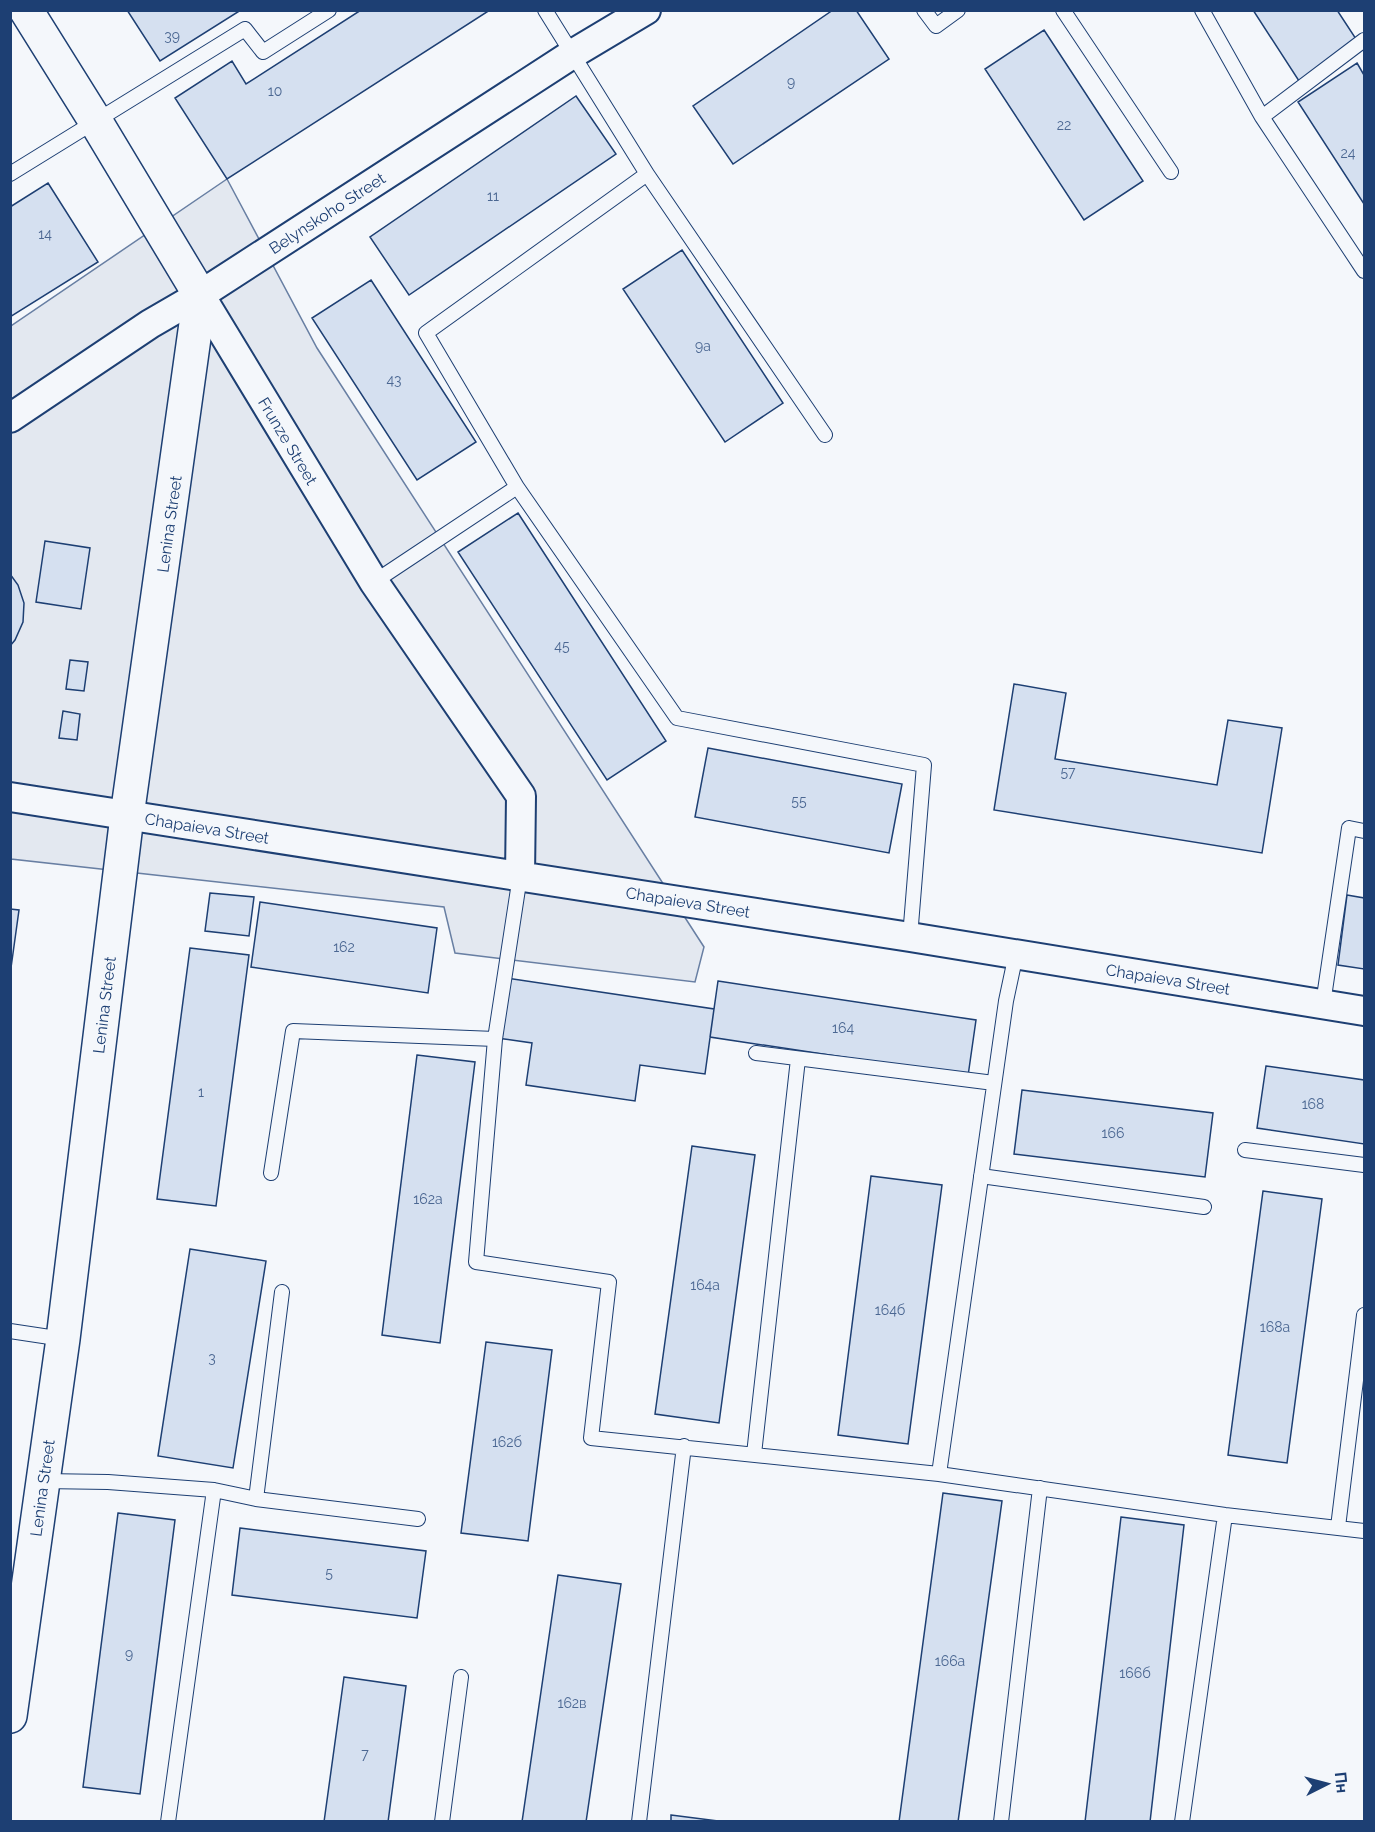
<svg xmlns="http://www.w3.org/2000/svg" width="1375" height="1832" font-family="Raleway,sans-serif">
  <style>
    .parking { fill: #e3e8f0; stroke: #687fa3; stroke-width: 1.5 }
    .building { fill: #d5e0f0; stroke: #1d3f73; stroke-width: 1.5 }
    .lines { fill: none; stroke-linecap: round; stroke-linejoin: round }
    .lane-casing { stroke: #1d3f73; stroke-width: 16 }
    .street-casing { stroke: #1d3f73; stroke-width: 32 }
    .secondary-casing { stroke: #1d3f73; stroke-width: 36 }
    .lane { stroke: #f4f7fb; stroke-width: 14 }
    .street { stroke: #f4f7fb; stroke-width: 28 }
    .secondary { stroke: #f4f7fb; stroke-width: 33 }
    .labels { text-anchor: middle; stroke-width: 4.5; stroke-linejoin: round; paint-order: stroke }
    .number-label { font-size: 14px; fill: #4b6792 }
    .street-label { font-size: 16px; fill: #1d3f73; stroke: #f4f7fb }
  </style>
  <rect width="100%" height="100%" fill="#f4f7fb"/>
  <path class="parking" d="M 227,179 L 317,348 L 704,947 L 695,982 L 455,953 L 444,907 L 11,859 L 11,326 Z"/>
  <path class="building" d="M 127,10 L 241,10 L 160,61 Z
    M 361,10 L 490,10 L 227,179 L 175,98 L 232,61 L 246,84 Z
    M 833,10 L 856,10 L 889,59 L 733,164 L 693,106 Z
    M 1253,10 L 1337,10 L 1358,42 L 1299,81 Z
    M 1044,30 L 1143,181 L 1084,220 L 985,69 Z
    M 1357,63 L 1364,75 L 1364,204 L 1298,102 Z
    M 576,96 L 616,154 L 409,295 L 370,237 Z
    M 48,183 L 98,262 L 10,317 L 10,207 Z
    M 682,250 L 783,403 L 725,442 L 623,289 Z
    M 371,280 L 476,442 L 417,480 L 312,318 Z
    M 518,513 L 666,741 L 607,780 L 458,552 Z
    M 45,541 L 90,548 L 81,609 L 36,602 Z
    M 10,574 L 18,585 L 24,603 L 23,622 L 15,640 L 10,646 Z
    M 70,660 L 88,662 L 84,691 L 66,689 Z
    M 1014,684 L 1066,693 L 1055,759 L 1217,785 L 1228,720 L 1282,728 L 1262,853 L 994,810 Z
    M 63,711 L 80,714 L 77,740 L 59,738 Z
    M 708,748 L 902,784 L 889,853 L 695,817 Z
    M 210,893 L 254,897 L 249,936 L 205,931 Z
    M 1347,895 L 1364,898 L 1364,969 L 1338,965 Z
    M 260,902 L 437,928 L 428,993 L 251,967 Z
    M 10,909 L 19,910 L 10,975 Z
    M 190,948 L 249,955 L 216,1206 L 157,1199 Z
    M 506,978 L 714,1009 L 705,1074 L 640,1065 L 635,1101 L 526,1085 L 532,1043 L 497,1038 Z
    M 718,981 L 976,1020 L 968,1076 L 710,1037 Z
    M 417,1055 L 475,1062 L 440,1343 L 382,1335 Z
    M 1266,1066 L 1364,1080 L 1364,1144 L 1257,1128 Z
    M 1022,1090 L 1213,1113 L 1205,1177 L 1014,1154 Z
    M 692,1146 L 755,1155 L 719,1423 L 655,1414 Z
    M 871,1176 L 942,1185 L 908,1444 L 838,1435 Z
    M 1263,1191 L 1322,1199 L 1287,1463 L 1228,1455 Z
    M 190,1249 L 266,1261 L 233,1468 L 158,1456 Z
    M 486,1342 L 552,1350 L 528,1541 L 461,1533 Z
    M 943,1493 L 1002,1501 L 958,1822 L 899,1822 Z
    M 118,1513 L 175,1520 L 140,1794 L 83,1787 Z
    M 1121,1517 L 1184,1525 L 1150,1822 L 1085,1822 Z
    M 240,1528 L 426,1551 L 417,1618 L 232,1595 Z
    M 558,1575 L 621,1584 L 586,1822 L 522,1822 Z
    M 344,1677 L 406,1686 L 388,1822 L 324,1822 Z
    M 671,1815 L 726,1822 L 671,1822 Z"/>
  <g class="lines">
    <g class="lane-casing">
      <path id="lane" d="M 924,10 L 936,26 L 958,10
        M 1063,10 L 1171,172
        M 1202,10 L 1262,117 L 1364,271
        M 1262,117 L 1364,40
        M 10,174 L 245,29 L 263,52 L 329,10
        M 647,174 L 825,435
        M 517,487 L 677,718 L 924,765 L 910,937
        M 374,582 L 517,487 L 426,333 L 647,174 L 545,10
        M 520,876 L 495,1039 L 476,1262 L 609,1282 L 591,1438 L 939,1474 L 1225,1515 L 1364,1531
        M 1323,1004 L 1349,828 L 1364,831
        M 756,1053 L 994,1083
        M 1245,1150 L 1364,1165
        M 271,1173 L 293,1031 L 495,1039
        M 981,1176 L 1204,1207
        M 10,1331 L 63,1339
        M 754,1454 L 798,1059
        M 939,1474 L 1006,1001 L 1016,954
        M 43,1481 L 108,1482 L 214,1490 L 256,1499 L 418,1519
        M 256,1499 L 282,1292
        M 1338,1527 L 1364,1315
        M 168,1822 L 214,1490
        M 442,1822 L 461,1677
        M 639,1822 L 684,1446
        M 1001,1822 L 1040,1488
        M 1182,1822 L 1225,1515"/>
    </g>
    <g class="street-casing">
      <path id="street" d="M 200,295 L 374,582 L 521,796 L 520,876
        M 10,418 L 150,324 L 200,295 L 574,53 L 646,10
        M 10,797 L 910,937 L 1364,1011"/>
    </g>
    <g class="secondary-casing">
      <path id="secondary" d="M 10,1716 L 63,1339 L 127,816 L 200,295 L 96,122 L 26,10"/>
    </g>
    <use href="#lane" class="lane"/>
    <use href="#street" class="street"/>
    <use href="#secondary" class="secondary"/>
  </g>
  <g class="labels">
    <g class="number-label">
      <text x="172" y="41">39</text>
      <text x="791" y="87">9</text>
      <text x="275" y="96">10</text>
      <text x="1064" y="130">22</text>
      <text x="1348" y="158">24</text>
      <text x="493" y="201">11</text>
      <text x="45" y="239">14</text>
      <text x="703" y="351">9а</text>
      <text x="394" y="385">43</text>
      <text x="562" y="651">45</text>
      <text x="1068" y="777">57</text>
      <text x="799" y="806">55</text>
      <text x="344" y="952">162</text>
      <text x="843" y="1033">164</text>
      <text x="201" y="1097">1</text>
      <text x="1313" y="1109">168</text>
      <text x="1113" y="1138">166</text>
      <text x="428" y="1204">162а</text>
      <text x="705" y="1290">164а</text>
      <text x="890" y="1315">164б</text>
      <text x="1275" y="1332">168а</text>
      <text x="212" y="1363">3</text>
      <text x="507" y="1447">162б</text>
      <text x="329" y="1578">5</text>
      <text x="129" y="1659">9</text>
      <text x="950" y="1666">166а</text>
      <text x="1135" y="1678">166б</text>
      <text x="572" y="1708">162в</text>
      <text x="365" y="1759">7</text>
    </g>
    <g class="street-label">
      <text transform="translate(327 213) rotate(-33)" y="6">Belynskoho Street</text>
      <text transform="translate(288 441) rotate(59)" y="6">Frunze Street</text>
      <text transform="translate(169 524) rotate(-82)" y="6">Lenina Street</text>
      <text transform="translate(207 828) rotate(9)" y="6">Chapaieva Street</text>
      <text transform="translate(688 902) rotate(9)" y="6">Chapaieva Street</text>
      <text transform="translate(1168 979) rotate(9)" y="6">Chapaieva Street</text>
      <text transform="translate(104 1005) rotate(-83)" y="6">Lenina Street</text>
      <text transform="translate(42 1488) rotate(-82)" y="6">Lenina Street</text>
    </g>
  </g>
  <rect width="1375" height="1832" fill="none" stroke="#1d3f73" stroke-width="24"/>
  <g transform="translate(1327 1784) rotate(84)" stroke="#f4f7fb" stroke-width="4.5" paint-order="stroke">
  <path d="M0-4.5L10 22L0 15L-10 22Z" fill="#1d3f73"/>
  <text y="-9" font-size="16" font-weight="bold" text-anchor="middle" fill="#1d3f73">Пн</text>
  </g>
</svg>
